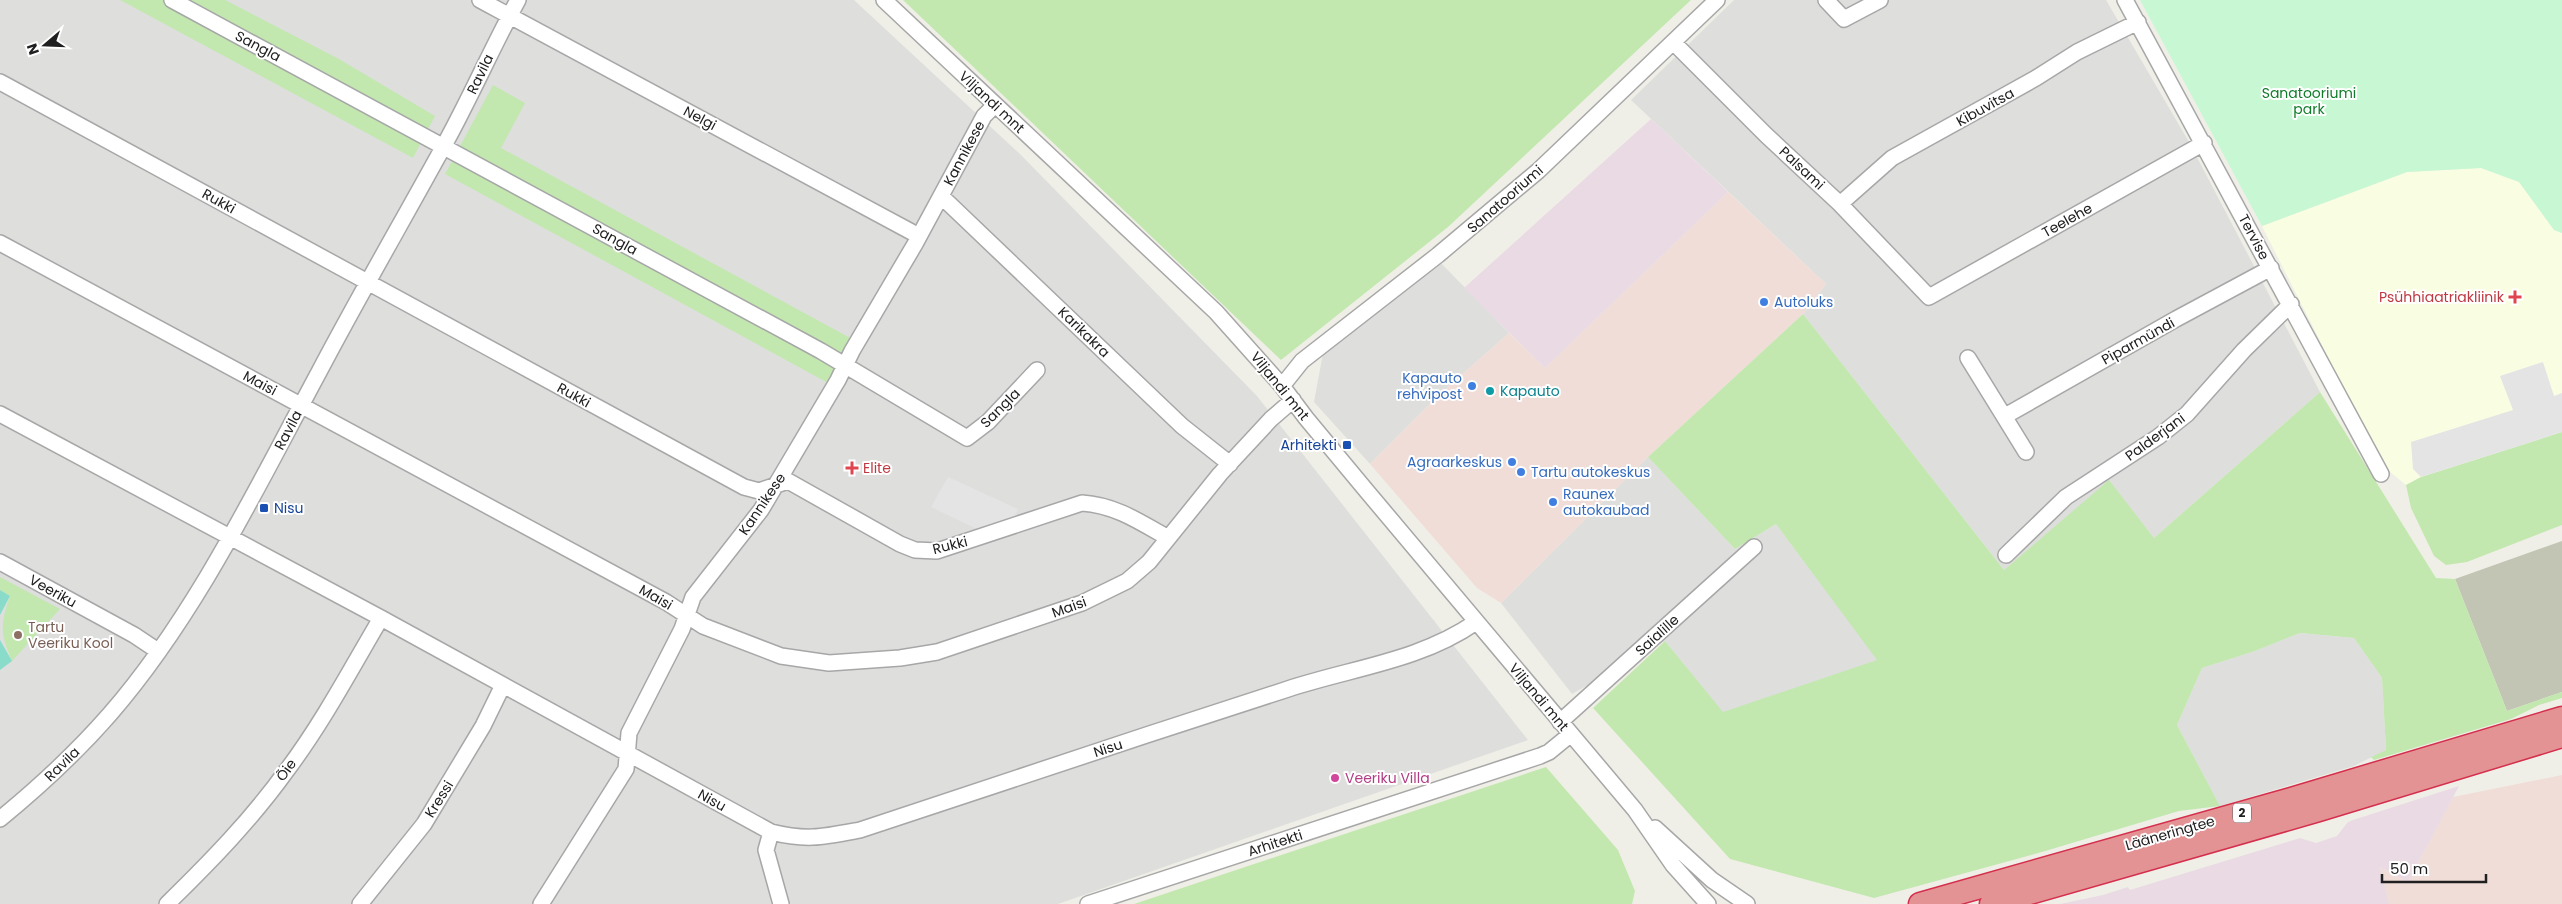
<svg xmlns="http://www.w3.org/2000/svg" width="2562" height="904" font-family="Poppins,sans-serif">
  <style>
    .residential { fill: #dededd }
    .commercial { fill: #f0ddd8 }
    .industrial { fill: #e9dae4 }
    .education { fill: #f9fee3 }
    .construction { fill: #c2c5b3 }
    .grass { fill: #c2e8b0 }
    .park { fill: #c7f8d3 }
    .pitch { fill: #89dcc9 }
    .parking { fill: #e4e4e4 }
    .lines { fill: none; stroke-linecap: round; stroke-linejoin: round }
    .minor-casing { stroke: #a7a7a7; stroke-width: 18 }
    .highway-casing { stroke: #d42f4c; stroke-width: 25 }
    .minor { stroke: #fff; stroke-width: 15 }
    .highway { stroke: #e49395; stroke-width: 22 }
    .health-dot { fill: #e0444e; stroke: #fff; stroke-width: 2 }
    .shop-dot { fill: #3f7fe0; stroke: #fff; stroke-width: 2 }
    .culture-dot { fill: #0f9aa8; stroke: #fff; stroke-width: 2 }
    .transit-dot { fill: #1a4fb4; stroke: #fff; stroke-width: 2 }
    .education-dot { fill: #8d6e63; stroke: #fff; stroke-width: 2 }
    .hotel-dot { fill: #d1479c; stroke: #fff; stroke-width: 2 }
    .labels { text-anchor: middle; stroke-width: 4; stroke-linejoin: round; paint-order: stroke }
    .shield { fill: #fff; stroke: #636363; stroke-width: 1 }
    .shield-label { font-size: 12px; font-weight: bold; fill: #202020 }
    .street-label { font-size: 14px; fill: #202020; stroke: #fff }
    .park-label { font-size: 14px; fill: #117c2b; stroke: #fff }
    .health-label { font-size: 14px; fill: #be3a42; stroke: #fff; text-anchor: end }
    .shop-label { font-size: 14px; fill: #366cbe; stroke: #fff; text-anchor: start }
    .culture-label { font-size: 14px; fill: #0d838f; stroke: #fff; text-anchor: start }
    .transit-label { font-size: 14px; fill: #164399; stroke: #fff; text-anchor: end }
    .education-label { font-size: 14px; fill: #785e54; stroke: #fff; text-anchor: start }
    .hotel-label { font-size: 14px; fill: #b23c85; stroke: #fff; text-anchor: start }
  </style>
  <rect width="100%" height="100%" fill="#f0efe7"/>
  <path class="residential" d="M 0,0 L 854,0 L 1021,155 L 1257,396 L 1528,740 L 1058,904 L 0,904 Z
    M 1734,0 L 2106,0 L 2189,142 L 2320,392 L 2154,538 L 2109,481 L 2004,570 L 1803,314 L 1826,284 L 1631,100 Z
    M 1439,261 L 1509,333 L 1440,394 L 1370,464 L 1314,402 L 1323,353 Z
    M 1648,457 L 1735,549 L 1776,524 L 1878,660 L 1723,713 L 1665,641 L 1572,694 L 1501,603 Z
    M 2300,633 L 2354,638 L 2382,678 L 2386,750 L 2354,766 L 2220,806 L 2177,725 L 2202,668 L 2255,651 Z"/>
  <path class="commercial" d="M 1728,192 L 1826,284 L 1803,314 L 1648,457 L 1501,603 L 1477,588 L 1370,464 L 1440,394 L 1509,333 L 1545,368 Z
    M 2562,775 L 2562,904 L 2389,904 L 2380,867 L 2408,882 L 2453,797 Z"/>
  <path class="industrial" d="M 1651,119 L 1728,192 L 1545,368 L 1464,288 Z
    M 2459,786 L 2408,882 L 2380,867 L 2389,904 L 2060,904 L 2103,895 L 2128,887 L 2130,890 L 2300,838 L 2316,843 L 2337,836 L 2348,822 L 2353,820 Z"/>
  <path class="education" d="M 2481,168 L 2519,182 L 2554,230 L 2562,233 L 2562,432 L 2421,477 L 2406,485 L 2383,466 L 2262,226 L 2407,172 Z"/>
  <path class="construction" d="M 2562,541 L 2562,692 L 2507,711 L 2455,579 Z"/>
  <path class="grass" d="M 120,0 L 225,0 L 339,59 L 435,116 L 413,158 Z
    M 903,0 L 1691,0 L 1448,227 L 1281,360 Z
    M 493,85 L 525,103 L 501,148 L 852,339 L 828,383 L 445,174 Z
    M 1803,314 L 2004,570 L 2109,480 L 2154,538 L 2320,392 L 2436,578 L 2455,579 L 2507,711 L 2562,692 L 2562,698 L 2539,705 L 2511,719 L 2374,760 L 2371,757 L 2386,750 L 2382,678 L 2354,638 L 2300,633 L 2255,651 L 2202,668 L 2177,725 L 2220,806 L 2179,811 L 2042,852 L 1874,898 L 1730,859 L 1593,708 L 1665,641 L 1723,712 L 1877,660 L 1776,524 L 1735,549 L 1648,457 Z
    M 2562,432 L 2562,525 L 2467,562 L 2446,565 L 2434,556 L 2411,508 L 2406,485 L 2421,477 Z
    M 0,577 L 60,609 L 12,661 C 0,634 0,624 10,596 L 0,590 Z
    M 1546,767 L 1618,850 L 1635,891 L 1632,904 L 1134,904 Z"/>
  <path class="park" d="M 2140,0 L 2562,0 L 2562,233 L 2554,230 L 2519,182 L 2481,168 L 2407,172 L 2262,226 Z"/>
  <path class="pitch" d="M 0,590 L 10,596 L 0,615 Z
    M 0,640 L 12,661 L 0,670 Z"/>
  <path class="parking" d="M 2543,362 L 2554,396 L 2562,393 L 2562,432 L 2421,477 L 2413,469 L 2411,442 L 2513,410 L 2500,376 Z
    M 948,477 L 1018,509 L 1013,519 L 981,531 L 931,507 Z"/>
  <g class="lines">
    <g class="minor-casing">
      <path id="minor" d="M 172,0 L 821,351 L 967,438 L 988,422 L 1037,370
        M 480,0 L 919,236
        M 884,0 L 1216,312 L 1282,386 L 1306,418 L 1365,489 L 1635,810 L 1673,865 L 1708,904
        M 1826,0 L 1844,19 L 1880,0
        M 2125,0 L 2381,474
        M 1673,42 L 1766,135 L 1840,204 L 1929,297 L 2204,143
        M 0,82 L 744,487 L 759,491 L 788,481 L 900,544 L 915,550 L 937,551 L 1082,503 C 1115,505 1140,522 1168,538
        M 941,196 L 1182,426 L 1230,464
        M 1840,204 L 1892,158 L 2036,78 L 2077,52 L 2138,22
        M 0,243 L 666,602 L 703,626 L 781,656 L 829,663 L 900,658 L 937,652 L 1082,603 L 1127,581 L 1149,562 L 1220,474 L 1271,419 L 1293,400
        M 1968,358 L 2026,452
        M 1282,386 L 1302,361 L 1438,255 L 1538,171 L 1717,0
        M 0,414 L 381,618 L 771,832 C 807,841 823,837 860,830 C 1002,783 1145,735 1288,689 C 1351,668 1420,661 1476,622
        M 2005,416 L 2176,319 L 2271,268
        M 2006,555 L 2066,497 L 2158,437 L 2187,414 L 2244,350 L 2291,304
        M 0,562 L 134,635 L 158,651
        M 1560,722 L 1754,547
        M 0,819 C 39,787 76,753 110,714 C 196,615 257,487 319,372 C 360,294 405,217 447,140 C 472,94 493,46 518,0
        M 1655,828 L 1712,880 L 1747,904
        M 771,832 L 766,850 L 781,904
        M 167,904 C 210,862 252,819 287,770 C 323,722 351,669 381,618
        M 360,904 L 424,824 L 483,726 L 503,685
        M 541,904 L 626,769 L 629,733 L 682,629 L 693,597 L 761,510 L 838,380 L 852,351 L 915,244 L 984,116 L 995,105
        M 1088,904 L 1540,756 L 1549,752 L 1571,734"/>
    </g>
    <g class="highway-casing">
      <path id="highway" d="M 1920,904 L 2291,799 L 2562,718
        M 1991,904 L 2319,810 L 2562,736"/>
    </g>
    <use href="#minor" class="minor"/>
    <use href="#highway" class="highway"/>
  </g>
  <g class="health-dot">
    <path d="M2512.5 289.5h5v5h5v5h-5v5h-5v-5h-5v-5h5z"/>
    <path d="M849.5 460.5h5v5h5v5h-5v5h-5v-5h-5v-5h5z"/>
  </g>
  <g class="shop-dot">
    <circle cx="1764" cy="302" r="5"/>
    <circle cx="1472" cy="386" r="5"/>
    <circle cx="1512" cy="462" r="5"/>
    <circle cx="1521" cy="472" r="5"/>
    <circle cx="1553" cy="502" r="5"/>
  </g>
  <circle class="culture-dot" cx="1490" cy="391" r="5"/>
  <g class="transit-dot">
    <rect x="1342" y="440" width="10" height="10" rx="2.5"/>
    <rect x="259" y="503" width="10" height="10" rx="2.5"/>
  </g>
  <circle class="education-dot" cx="18" cy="635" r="5"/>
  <circle class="hotel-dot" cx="1335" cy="778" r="5"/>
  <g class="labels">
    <rect class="shield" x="2233" y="803.5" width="18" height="19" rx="4"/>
    <g class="shield-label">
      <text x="2242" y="817">2</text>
    </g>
    <g class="street-label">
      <text transform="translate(258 46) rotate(28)" y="5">Sangla</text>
      <text transform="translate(480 74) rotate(-64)" y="5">Ravila</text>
      <text transform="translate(992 102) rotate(43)" y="5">Viljandi mnt</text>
      <text transform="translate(1985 107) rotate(-29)" y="5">Kibuvitsa</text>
      <text transform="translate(700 118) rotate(28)" y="5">Nelgi</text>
      <text transform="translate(964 153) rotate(-62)" y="5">Kannikese</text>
      <text transform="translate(1802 168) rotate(43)" y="5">Palsami</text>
      <text transform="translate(1505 199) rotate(-41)" y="5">Sanatooriumi</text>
      <text transform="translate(219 201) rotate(29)" y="5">Rukki</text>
      <text transform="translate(2067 220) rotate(-29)" y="5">Teelehe</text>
      <text transform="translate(2254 237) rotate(62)" y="5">Tervise</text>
      <text transform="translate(615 239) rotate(29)" y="5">Sangla</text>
      <text transform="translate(1084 332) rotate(44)" y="5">Karikakra</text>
      <text transform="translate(2138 341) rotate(-29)" y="5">Piparmündi</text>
      <text transform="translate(260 383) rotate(28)" y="5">Maisi</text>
      <text transform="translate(1280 386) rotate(51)" y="5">Viljandi mnt</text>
      <text transform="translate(574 395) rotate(29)" y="5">Rukki</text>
      <text transform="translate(1000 408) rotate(-45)" y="5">Sangla</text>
      <text transform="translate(288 430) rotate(-62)" y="5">Ravila</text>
      <text transform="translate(2155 437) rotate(-36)" y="5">Palderjani</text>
      <text transform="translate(762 504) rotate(-56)" y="5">Kannikese</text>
      <text transform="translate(950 545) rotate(-14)" y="5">Rukki</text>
      <text transform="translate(53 591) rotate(29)" y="5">Veeriku</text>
      <text transform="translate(656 597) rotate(30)" y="5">Maisi</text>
      <text transform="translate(1069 607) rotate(-20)" y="5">Maisi</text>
      <text transform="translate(1657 635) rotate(-42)" y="5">Saialille</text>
      <text transform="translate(1539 697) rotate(50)" y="5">Viljandi mnt</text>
      <text transform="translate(1108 748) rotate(-18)" y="5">Nisu</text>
      <text transform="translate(62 764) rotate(-44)" y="5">Ravila</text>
      <text transform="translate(286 770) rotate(-54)" y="5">Õie</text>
      <text transform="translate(439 799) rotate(-58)" y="5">Kressi</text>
      <text transform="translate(712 800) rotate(29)" y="5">Nisu</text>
      <text transform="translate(2170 833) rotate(-16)" y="5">Lääneringtee</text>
      <text transform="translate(1275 843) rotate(-18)" y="5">Arhitekti</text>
    </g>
    <g class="park-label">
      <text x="2309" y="98">Sanatooriumi<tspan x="2309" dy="16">park</tspan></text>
    </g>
    <g class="health-label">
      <text x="2504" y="302">Psühhiaatriakliinik</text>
      <text x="863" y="473" text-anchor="start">Elite</text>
    </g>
    <g class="shop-label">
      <text x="1774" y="307">Autoluks</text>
      <text x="1462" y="383" text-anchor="end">Kapauto<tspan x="1462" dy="16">rehvipost</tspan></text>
      <text x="1502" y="467" text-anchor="end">Agraarkeskus</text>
      <text x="1531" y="477">Tartu autokeskus</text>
      <text x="1563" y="499">Raunex<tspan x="1563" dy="16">autokaubad</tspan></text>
    </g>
    <g class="culture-label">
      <text x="1500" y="396">Kapauto</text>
    </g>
    <g class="transit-label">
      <text x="1337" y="450">Arhitekti</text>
      <text x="274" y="513" text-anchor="start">Nisu</text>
    </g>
    <g class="education-label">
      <text x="28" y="632">Tartu<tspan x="28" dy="16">Veeriku Kool</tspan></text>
    </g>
    <g class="hotel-label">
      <text x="1345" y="783">Veeriku Villa</text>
    </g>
  </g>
  <g transform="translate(45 45) rotate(251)" stroke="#ffffff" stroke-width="4" paint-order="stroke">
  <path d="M0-4L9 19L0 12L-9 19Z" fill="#202020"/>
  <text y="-8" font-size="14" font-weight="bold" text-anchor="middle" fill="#202020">N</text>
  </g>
  <path d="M2382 874v8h104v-8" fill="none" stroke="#202020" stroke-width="2.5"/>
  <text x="2390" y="874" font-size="15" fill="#202020" stroke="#ffffff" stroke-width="4" paint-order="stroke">50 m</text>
</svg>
